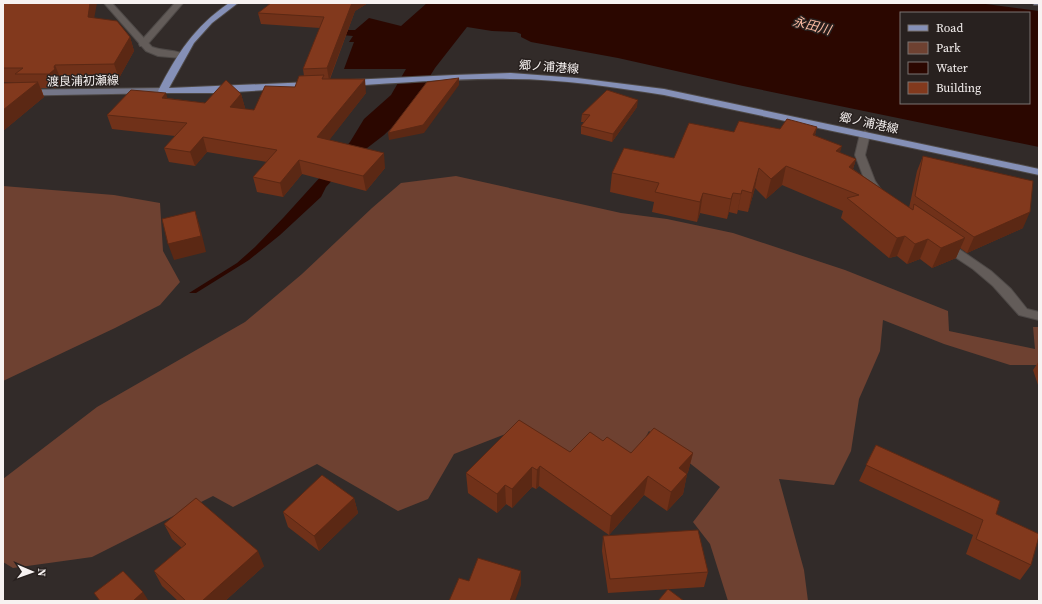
<svg xmlns="http://www.w3.org/2000/svg" width="1042" height="604" font-family="'Source Serif 4','Noto Sans JP',serif">
  <style>
    .green { fill: #6e4131 }
    .water { fill: #2b0700; fill-rule: evenodd }
    .lines { fill: none; stroke-linecap: round; stroke-linejoin: round }
    .lane-casing { stroke: #4e4947; stroke-width: 2 }
    .street-casing { stroke: #4e4947; stroke-width: 2 }
    .secondary-casing { stroke: #4e4947; stroke-width: 2 }
    .primary-casing { stroke: #4e4947; stroke-width: 2 }
    .lane { fill: #635c59; fill-rule: evenodd }
    .street { fill: #635c59; fill-rule: evenodd }
    .secondary { fill: #747688; fill-rule: evenodd }
    .primary { fill: #8590b7; fill-rule: evenodd }
    .wall { fill: #703119 }
    .shaded-wall { fill: #5b2814 }
    .building { fill: #82391d; stroke: #5b2814 }
    .labels { text-anchor: middle; stroke-width: 3; stroke-linejoin: round; paint-order: stroke }
    .far-street-label { font-size: 12px; fill: #f7f2f1; stroke: #28211f }
    .far-water-label { font-size: 13px; font-style: italic; fill: #fcbba3; stroke: #28211f }
  </style>
  <rect width="100%" height="100%" fill="#322b29"/>
  <path class="green" d="M 456,176 L 621,213 L 667,219 L 733,233 L 845,270 L 948,311 L 949,331 L 1035,349 L 1033,327 L 1039,327 L 1039,365 L 1010,365 L 944,344 L 883,320 L 880,351 L 859,399 L 851,451 L 834,485 L 779,479 L 804,570 L 808,601 L 728,601 L 710,544 L 693,522 L 720,487 L 649,431 L 632,462 L 564,458 L 518,429 L 454,454 L 428,499 L 398,511 L 317,464 L 233,507 L 213,496 L 92,557 L 13,568 L 3,562 L 3,479 L 97,407 L 245,322 L 302,274 L 372,208 L 401,183 Z
    M 3,186 L 114,195 L 160,203 L 163,251 L 180,282 L 160,305 L 115,328 L 3,381 Z"/>
  <path class="water" d="M 427,3 L 978,3 L 1039,11 L 1039,147 L 743,86 L 618,58 L 531,42 L 521,37 L 521,34 L 516,32 L 492,31 L 467,27 L 435,68 L 407,113 L 384,135 L 349,162 L 326,187 L 321,197 L 280,235 L 249,260 L 196,293 L 189,293 L 237,263 L 255,247 L 284,217 L 332,164 L 350,142 L 364,119 L 391,95 L 406,69 L 344,69 L 354,42 L 349,42 L 353,36 L 342,35 L 343,30 L 355,30 L 369,18 L 401,26 ZM 901,13 L 1029,13 L 1029,103 L 901,103 Z"/>
  <g class="lines">
    <g class="lane-casing">
      <path id="lane" d="M 175,3 L 183,3 L 146,46 L 140,46 L 139,44 L 140,42 Z"/>
    </g>
    <g class="street-casing">
      <path id="street" d="M 104,3 L 112,3 L 152,47 C 162,51 179,50 185,55 L 181,58 L 158,56 L 146,51 Z
        M 865,131 L 870,134 L 865,155 L 875,181 L 884,194 L 879,197 L 875,196 L 865,181 L 855,155 L 860,134 Z
        M 944,240 L 959,249 L 991,271 L 1011,289 L 1027,309 L 1039,312 L 1039,320 L 1019,315 L 993,286 L 973,269 L 940,247 L 938,244 L 940,241 Z"/>
    </g>
    <g class="secondary-casing">
      <path id="secondary" d="M 1033,3 L 1039,3 L 1039,5 L 1034,5 Z
        M 163,88 L 166,89 L 168,91 L 166,93 L 3,96 L 3,90 Z"/>
    </g>
    <g class="primary-casing">
      <path id="primary" d="M 229,3 L 238,3 L 212,23 L 194,43 L 169,88 L 311,82 L 314,83 L 315,85 L 314,87 L 218,93 L 160,93 L 158,91 C 177,54 194,27 229,3 Z
        M 511,73 L 577,78 L 664,89 L 1039,169 L 1039,175 L 664,95 C 613,87 562,79 510,79 C 457,78 403,83 350,86 L 346,83 L 350,80 L 454,75 Z"/>
    </g>
    <use href="#lane" class="lane"/>
    <use href="#street" class="street"/>
    <use href="#secondary" class="secondary"/>
    <use href="#primary" class="primary"/>
  </g>
  <path class="wall" d="M 3,3 L 94,18 L 130,37 L 134,51 L 119,78 L 61,80 L 60,81 L 61,83 L 55,88 L 41,88 L 44,97 L 3,131 L 3,83 L 19,82 L 3,82 Z
    M 271,3 L 368,3 L 355,11 L 330,79 L 366,93 L 329,140 L 385,168 L 366,191 L 302,174 L 283,197 L 257,192 L 253,177 L 267,162 L 207,152 L 195,166 L 169,162 L 164,148 L 175,136 L 112,129 L 107,115 L 167,98 L 205,103 L 241,94 L 245,108 L 244,109 L 254,110 L 295,87 L 304,76 L 303,69 L 320,28 L 261,24 L 258,13 Z
    M 637,107 L 612,142 L 581,134 L 581,126 L 584,122 L 581,122 L 582,114 Z
    M 817,127 L 815,135 L 840,153 L 856,159 L 853,169 L 909,208 L 917,171 L 923,156 L 1023,228 L 967,253 L 960,248 L 956,258 L 932,268 L 920,259 L 907,264 L 897,256 L 889,258 L 841,218 L 843,211 L 782,185 L 766,199 L 755,188 L 748,212 L 738,210 L 737,214 L 729,212 L 727,219 L 700,213 L 697,222 L 652,212 L 654,202 L 610,192 L 612,173 L 674,158 L 734,132 Z
    M 1039,361 L 1039,388 L 1033,370 Z
    M 603,441 L 631,453 L 693,453 L 688,472 L 687,474 L 683,494 L 667,511 L 644,495 L 609,535 L 539,486 L 536,489 L 532,487 L 512,508 L 506,504 L 497,513 L 468,493 L 466,473 L 570,452 Z
    M 876,445 L 996,514 L 1031,565 L 1020,580 L 966,554 L 973,535 L 859,481 Z
    M 354,498 L 358,513 L 319,551 L 288,527 L 283,512 Z
    M 164,524 L 264,566 L 225,601 L 178,601 L 162,586 L 154,571 L 182,548 L 172,539 Z
    M 603,536 L 708,572 L 704,587 L 608,593 L 602,551 Z"/>
  <path class="shaded-wall" d="M 90,3 L 97,3 L 92,30 L 88,17 Z
    M 352,3 L 368,3 L 355,11 L 329,80 L 327,68 Z
    M 130,37 L 134,51 L 119,78 L 114,64 Z
    M 55,65 L 61,80 L 60,81 L 61,83 L 55,88 L 49,74 Z
    M 459,78 L 459,85 L 424,133 L 389,140 L 388,133 Z
    M 365,79 L 366,93 L 320,152 L 317,137 Z
    M 38,82 L 44,97 L 3,131 L 3,110 Z
    M 166,93 L 170,107 L 162,98 Z
    M 241,94 L 245,108 L 233,121 L 230,107 Z
    M 638,100 L 637,107 L 612,142 L 613,134 Z
    M 817,127 L 812,146 L 813,135 Z
    M 203,137 L 207,152 L 195,166 L 190,152 Z
    M 842,146 L 836,165 L 836,151 Z
    M 384,153 L 385,168 L 366,191 L 363,176 Z
    M 856,159 L 850,178 L 849,167 Z
    M 299,160 L 302,174 L 283,197 L 280,183 Z
    M 786,166 L 782,185 L 766,199 L 771,179 Z
    M 759,168 L 755,188 L 748,212 L 752,193 Z
    M 742,190 L 738,210 L 737,214 L 741,194 Z
    M 703,193 L 700,213 L 697,222 L 700,202 Z
    M 733,193 L 729,212 L 727,219 L 731,199 Z
    M 195,211 L 200,227 L 206,252 L 174,260 L 168,244 Z
    M 1030,212 L 1023,228 L 967,253 L 974,237 Z
    M 905,236 L 897,256 L 889,258 L 897,238 Z
    M 965,238 L 956,258 L 932,268 L 941,248 Z
    M 928,239 L 920,259 L 907,264 L 915,244 Z
    M 693,453 L 688,472 L 675,488 L 679,468 Z
    M 540,466 L 539,486 L 536,489 L 537,470 Z
    M 532,467 L 532,487 L 512,508 L 512,489 Z
    M 687,474 L 683,494 L 667,511 L 671,492 Z
    M 648,476 L 644,495 L 609,535 L 611,516 Z
    M 505,485 L 506,504 L 497,513 L 497,494 Z
    M 354,498 L 358,513 L 319,551 L 314,536 Z
    M 258,551 L 264,566 L 225,601 L 202,601 Z
    M 521,571 L 521,585 L 515,601 L 510,601 Z
    M 143,592 L 148,600 L 147,601 L 133,601 Z"/>
  <path class="building" d="M 3,3 L 90,3 L 88,17 L 117,21 L 130,37 L 114,64 L 55,65 L 54,67 L 55,69 L 49,74 L 15,74 L 23,68 L 3,68 Z
    M 271,3 L 352,3 L 327,68 L 303,69 L 324,17 L 258,13 Z
    M 324,75 L 322,79 L 365,79 L 317,137 L 384,153 L 363,176 L 299,160 L 280,183 L 253,177 L 277,150 L 203,137 L 190,152 L 164,148 L 187,123 L 107,115 L 131,90 L 166,93 L 162,98 L 205,103 L 226,80 L 241,94 L 230,107 L 254,110 L 265,86 L 295,87 L 299,76 Z
    M 459,78 L 423,125 L 388,133 L 427,82 Z
    M 38,82 L 3,110 L 3,83 Z
    M 607,90 L 638,100 L 613,134 L 581,126 L 590,115 L 582,114 Z
    M 787,119 L 817,127 L 813,135 L 842,146 L 836,151 L 856,159 L 849,167 L 913,210 L 914,204 L 965,238 L 941,248 L 928,239 L 915,244 L 905,236 L 897,238 L 847,198 L 859,195 L 786,166 L 771,179 L 759,168 L 752,193 L 742,190 L 741,194 L 733,193 L 731,199 L 703,193 L 700,202 L 655,192 L 659,183 L 612,173 L 624,148 L 674,158 L 689,123 L 734,132 L 739,121 L 780,129 Z
    M 923,156 L 1033,181 L 1030,212 L 974,237 L 915,196 Z
    M 195,211 L 201,236 L 168,244 L 162,219 Z
    M 519,420 L 570,452 L 590,432 L 603,441 L 607,437 L 631,453 L 654,428 L 693,453 L 679,468 L 687,474 L 671,492 L 648,476 L 611,516 L 540,466 L 537,470 L 532,467 L 512,489 L 505,485 L 497,494 L 466,473 Z
    M 876,445 L 1000,501 L 996,514 L 1039,534 L 1039,536 L 1031,565 L 976,539 L 983,520 L 866,465 Z
    M 322,475 L 354,498 L 314,536 L 283,512 Z
    M 196,498 L 258,551 L 202,601 L 186,601 L 154,571 L 186,544 L 164,524 Z
    M 698,530 L 708,572 L 610,579 L 603,536 Z
    M 478,558 L 521,571 L 510,601 L 449,601 L 459,578 L 469,581 Z
    M 123,571 L 143,592 L 133,601 L 100,601 L 94,593 Z
    M 668,589 L 684,601 L 658,601 Z"/>
  <g class="labels">
    <g class="far-street-label">
      <text transform="translate(549 67) rotate(4)" y="4">郷ノ浦港線</text>
      <text transform="translate(83 81) rotate(-1)" y="4">渡良浦初瀬線</text>
      <text transform="translate(869 123) rotate(12)" y="4">郷ノ浦港線</text>
    </g>
    <g class="far-water-label">
      <text transform="translate(812 25) rotate(14)" y="5">永田川</text>
    </g>
  </g>
  <rect width="1042" height="604" fill="none" stroke="#f7f2f1" stroke-width="8"/>
  <rect x="900" y="12" width="130" height="92" fill="#28211f" stroke="#7b7573"/>
  <rect x="908" y="25" width="20" height="6" fill="#8590b7" stroke="#7b7573"/>
  <text x="936" y="32" font-size="12" fill="#f7f2f1">Road</text>
  <rect x="908" y="42" width="20" height="12" fill="#6e4131" stroke="#7b7573"/>
  <text x="936" y="52" font-size="12" fill="#f7f2f1">Park</text>
  <rect x="908" y="62" width="20" height="12" fill="#2b0700" stroke="#7b7573"/>
  <text x="936" y="72" font-size="12" fill="#f7f2f1">Water</text>
  <rect x="908" y="82" width="20" height="12" fill="#82391d" stroke="#7b7573"/>
  <text x="936" y="92" font-size="12" fill="#f7f2f1">Building</text>
  <g transform="translate(32 572) rotate(92)" stroke="#28211f" stroke-width="3" paint-order="stroke">
  <path d="M0-3L7 15L0 10L-7 15Z" fill="#f7f2f1"/>
  <text y="-6" font-size="11" font-weight="bold" text-anchor="middle" fill="#f7f2f1">N</text>
  </g>
</svg>
